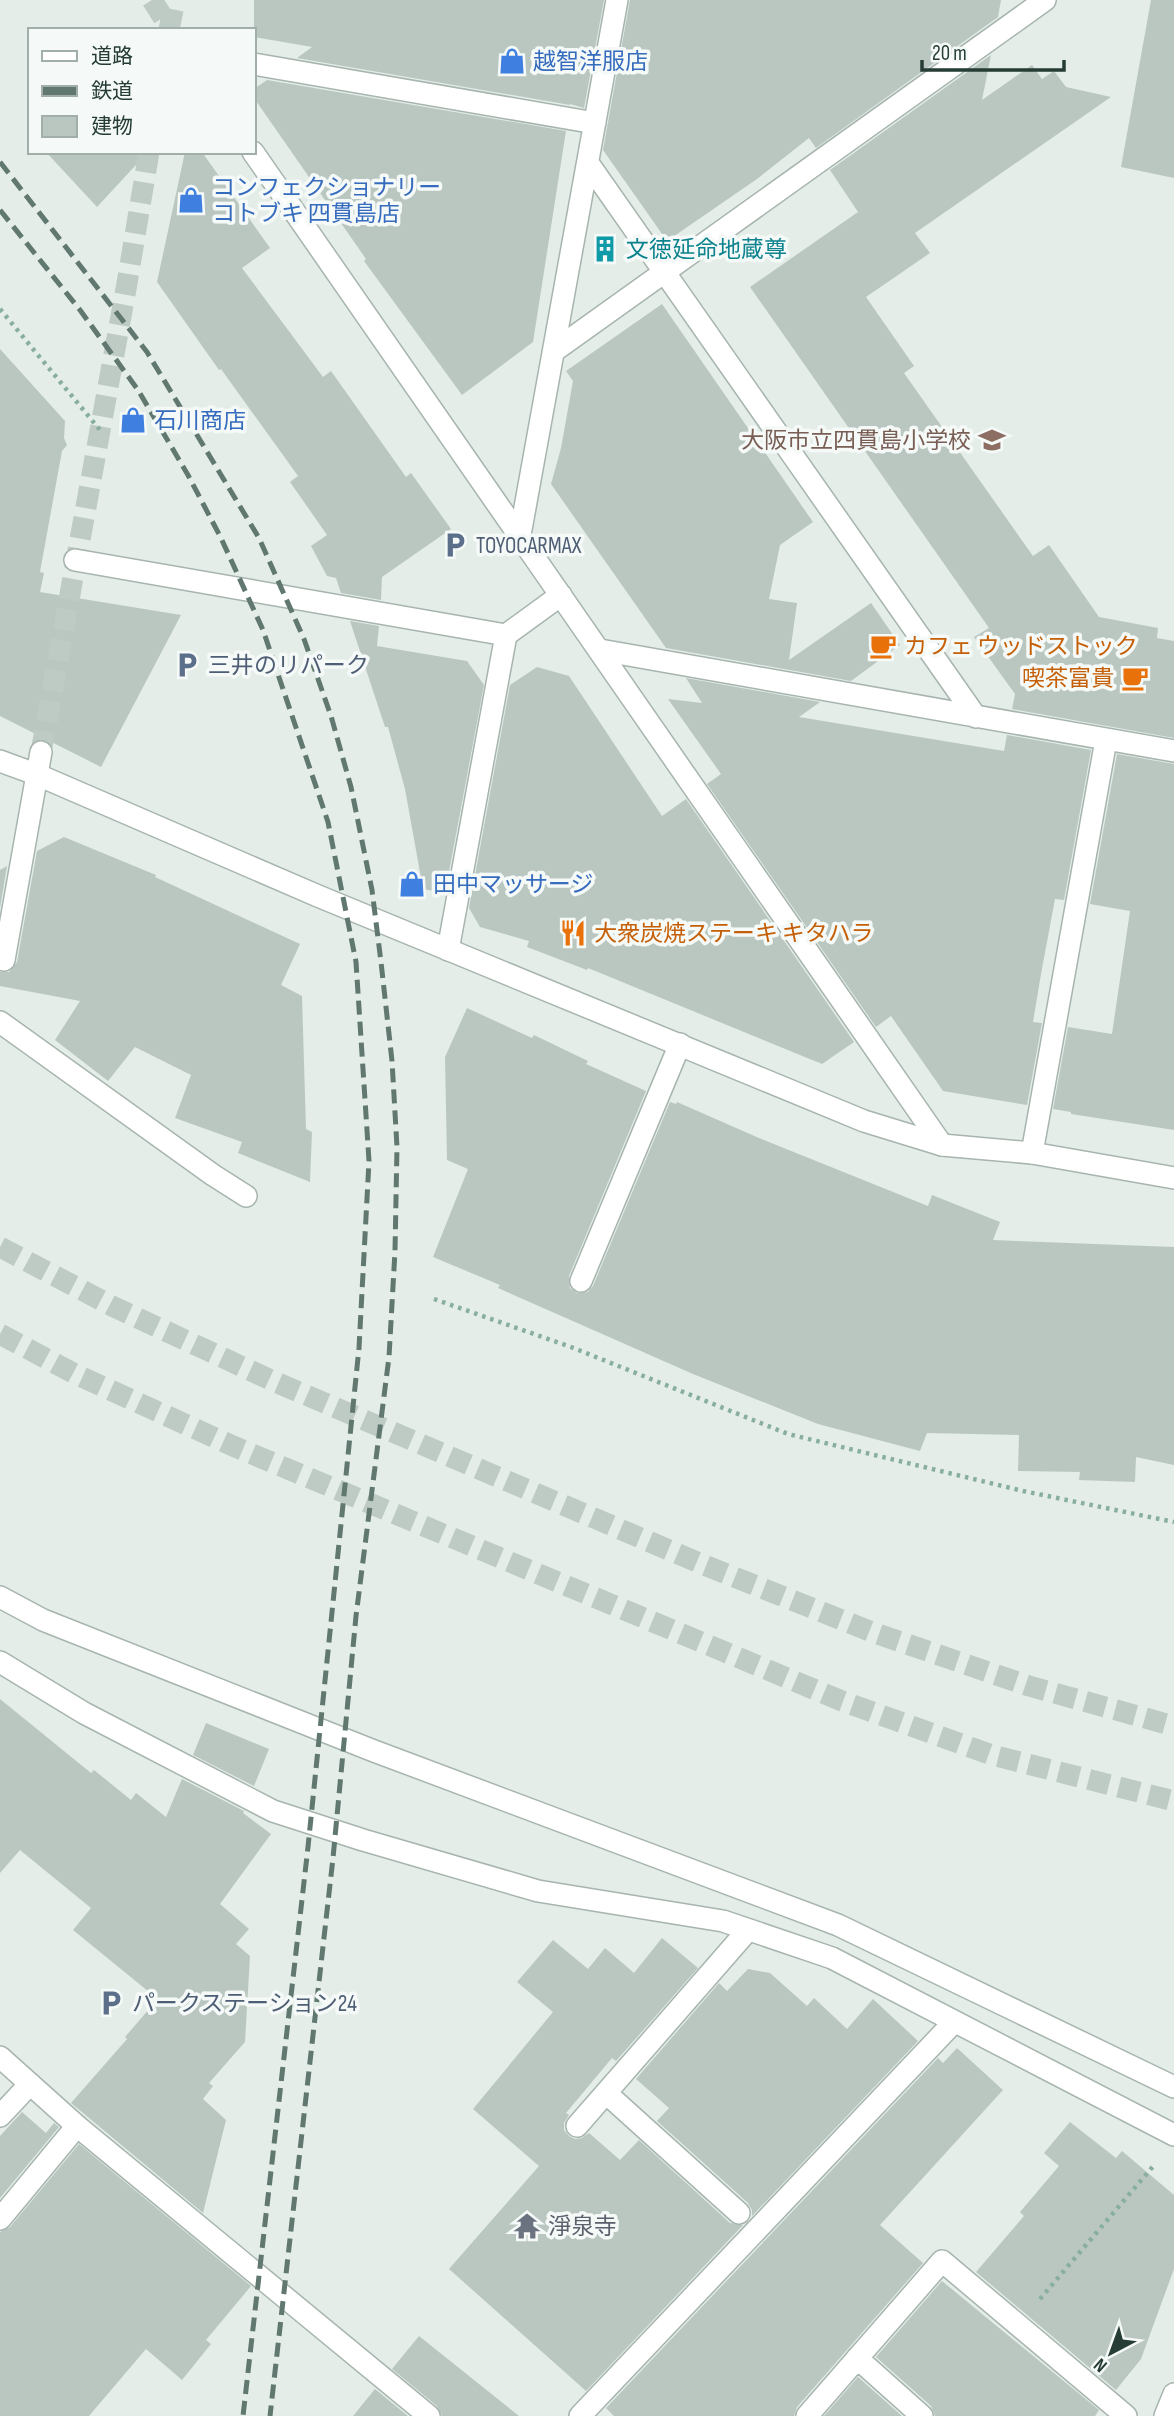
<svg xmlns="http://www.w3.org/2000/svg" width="1174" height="2416" font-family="'Sofia Sans Condensed','Noto Sans JP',sans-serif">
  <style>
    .building { fill: #bac7c1 }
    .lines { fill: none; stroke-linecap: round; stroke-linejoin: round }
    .pedestrian-tunnel { stroke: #becac4; stroke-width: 21; stroke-dasharray: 21 10; stroke-linecap: butt }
    .motorway-tunnel { stroke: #becac4; stroke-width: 21; stroke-dasharray: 21 10; stroke-linecap: butt }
    .service-casing { stroke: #a7b5ae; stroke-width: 24 }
    .minor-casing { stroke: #a7b5ae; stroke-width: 24 }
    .tertiary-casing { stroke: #a7b5ae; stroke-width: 24 }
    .path { stroke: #87ae9e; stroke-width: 4.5; stroke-dasharray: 3.5 5; stroke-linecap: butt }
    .service { stroke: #fff; stroke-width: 21 }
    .minor { stroke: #fff; stroke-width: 21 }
    .tertiary { stroke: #fff; stroke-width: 21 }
    .rail { stroke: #60786f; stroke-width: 5; stroke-dasharray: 14 7; stroke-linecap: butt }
    .labels { text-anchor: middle; stroke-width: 7; stroke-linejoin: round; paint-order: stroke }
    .shop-label { font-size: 23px; fill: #366cbe; stroke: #f5f9f7; text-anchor: start }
    .culture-label { font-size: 23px; fill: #0d838f; stroke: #f5f9f7; text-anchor: start }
    .education-label { font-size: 23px; fill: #785e54; stroke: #f5f9f7; text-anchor: end }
    .service-label { font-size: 23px; fill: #4e5e75; stroke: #f5f9f7; text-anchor: start }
    .food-label { font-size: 23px; fill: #c56008; stroke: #f5f9f7; text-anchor: start }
    .worship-label { font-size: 23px; fill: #5b616d; stroke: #f5f9f7; text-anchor: start }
  </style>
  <rect width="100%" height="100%" fill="#e4ede8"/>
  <path class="building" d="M 254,0 L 604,0 L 584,108 L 570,104 L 570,105 L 297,58 L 312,47 L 254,37 Z
    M 630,0 L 1001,0 L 998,17 L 816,148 L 809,138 L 757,179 L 667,241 L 603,150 Z
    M 1151,0 L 1174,0 L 1174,178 L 1121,167 Z
    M 991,55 L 982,100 L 1032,65 L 1042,79 L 1054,71 L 1066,87 L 1111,97 L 915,233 L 930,253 L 866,297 L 914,366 L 904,373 L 1033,556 L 1049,545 L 1099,617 L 1158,628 L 1157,638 L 1174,641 L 1174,738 L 1012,709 L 1015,694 L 974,637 L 989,628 L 750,287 L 858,212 L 830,170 Z
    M 267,80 L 566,131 L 533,342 L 462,395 L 364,261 L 366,259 L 254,98 L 254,89 Z
    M 46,152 L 148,152 L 97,207 Z
    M 185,152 L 202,152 L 270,248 L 242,268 L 323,377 L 331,371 L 406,477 L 411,473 L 451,529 L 382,577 L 381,600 L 341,593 L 336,578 L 327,576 L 311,546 L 327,535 L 290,482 L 298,476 L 221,369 L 219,370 L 157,282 Z
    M 662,304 L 813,522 L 780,545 L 769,599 L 797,603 L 789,660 L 871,603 L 900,645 L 851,681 L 666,648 L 551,484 L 561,448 L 573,381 L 566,371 Z
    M 0,349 L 65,421 L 64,438 L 67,445 L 62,451 L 40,572 L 44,573 L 40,592 L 181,615 L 101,767 L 0,716 Z
    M 350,621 L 379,626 L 377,646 L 467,661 L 484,685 L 445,893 L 423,889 L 405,789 L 388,727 L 385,727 Z
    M 537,667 L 569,676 L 662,816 L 686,799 L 854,1042 L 822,1064 L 588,968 L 587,970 L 527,947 L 529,941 L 480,927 L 469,908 L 510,685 Z
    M 686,678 L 820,702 L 799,717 L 1004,751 L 1007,735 L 1091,750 L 1064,900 L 1055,899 L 1041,974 L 1033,1022 L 1042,1023 L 1027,1105 L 943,1091 L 891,1016 L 876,1027 L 707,784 L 721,774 L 668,699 L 702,703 Z
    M 1117,754 L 1174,764 L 1174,1130 L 1071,1114 L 1071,1112 L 1053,1109 L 1068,1027 L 1112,1034 L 1130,911 L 1090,904 Z
    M 64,837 L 156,875 L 155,877 L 300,944 L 281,985 L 302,996 L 306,1129 L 312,1132 L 310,1182 L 238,1153 L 242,1142 L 175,1118 L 191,1075 L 135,1047 L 108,1081 L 55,1040 L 80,1001 L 0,986 L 0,972 L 9,972 L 17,962 L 37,851 Z
    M 7,866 L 0,908 L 0,870 Z
    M 467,1008 L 532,1038 L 534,1035 L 588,1061 L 586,1064 L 646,1091 L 569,1276 L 570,1288 L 577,1293 L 588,1292 L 593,1286 L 670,1102 L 676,1104 L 677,1102 L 759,1138 L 928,1206 L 932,1195 L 1000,1222 L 993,1240 L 1174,1247 L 1174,1465 L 1136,1457 L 1135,1482 L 1079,1480 L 1080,1472 L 1018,1471 L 1019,1435 L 927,1433 L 920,1451 L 818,1424 L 693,1374 L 498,1288 L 500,1285 L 433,1257 L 468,1169 L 447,1160 L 445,1057 Z
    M 0,1699 L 91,1773 L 94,1770 L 131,1800 L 136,1793 L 166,1817 L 182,1779 L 244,1811 L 243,1813 L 271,1834 L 220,1904 L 249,1929 L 236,1944 L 250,1956 L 245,2042 L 209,2083 L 213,2086 L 203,2099 L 226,2120 L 203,2213 L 71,2103 L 127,2039 L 125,2037 L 150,2008 L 146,2005 L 154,1996 L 73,1930 L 91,1908 L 20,1850 L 0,1873 Z
    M 206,1723 L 269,1749 L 254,1786 L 193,1755 Z
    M 662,1938 L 698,1968 L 616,2061 L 612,2058 L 566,2113 L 569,2115 L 564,2123 L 564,2130 L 569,2136 L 575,2139 L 582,2138 L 589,2133 L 620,2160 L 639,2140 L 730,2223 L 743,2225 L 586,2391 L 449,2269 L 539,2166 L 473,2109 L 553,2012 L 517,1982 L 553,1940 L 588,1969 L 605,1948 L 634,1973 Z
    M 748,1969 L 770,1973 L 807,2006 L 814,1998 L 847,2029 L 873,1999 L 918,2041 L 752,2216 L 752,2210 L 748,2203 L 657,2121 L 669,2108 L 636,2079 L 719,1983 L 727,1991 Z
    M 957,2048 L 1003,2090 L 880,2225 L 923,2263 L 797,2407 L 794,2416 L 614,2416 L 606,2408 L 938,2058 L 943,2063 Z
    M 22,2112 L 46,2133 L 54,2123 L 59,2127 L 0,2198 L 0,2136 Z
    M 1070,2122 L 1116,2158 L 1122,2151 L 1174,2195 L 1174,2269 L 1141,2359 L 1116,2390 L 976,2272 L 1024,2216 L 1020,2212 L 1059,2166 L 1044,2153 Z
    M 79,2144 L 251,2286 L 206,2340 L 211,2344 L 182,2380 L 146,2349 L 89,2416 L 0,2416 L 0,2232 L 10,2227 Z
    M 942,2281 L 1099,2410 L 1095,2416 L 935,2416 L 931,2406 L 876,2357 Z
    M 419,2336 L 519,2416 L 442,2416 L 437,2406 L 392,2369 Z
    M 858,2377 L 902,2416 L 824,2416 Z
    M 375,2389 L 408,2416 L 353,2416 Z"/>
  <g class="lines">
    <path class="pedestrian-tunnel" d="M 152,0 L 171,30
      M 169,30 L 175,0
      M 41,752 L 126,289 L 149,152"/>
    <path class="motorway-tunnel" d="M 0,1247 L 114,1307 L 273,1381 L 704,1565 L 872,1632 L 1029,1686 L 1174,1726
      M 0,1334 L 75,1374 L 233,1446 L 842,1701 L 992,1755 L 1174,1801"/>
    <g class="service-casing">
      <path id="service" d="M 4,960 L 41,752
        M 606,2093 L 739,2213
        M 0,2116 L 30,2084
        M 577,2126 L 748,1930
        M 0,2219 L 77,2126"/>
    </g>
    <g class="minor-casing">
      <path id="minor" d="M 254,64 L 595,123
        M 253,152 L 942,1145
        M 588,163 L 976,717
        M 554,351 L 1045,0
        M 520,535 L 617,0
        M 75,560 L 506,635 L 561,595
        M 600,650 L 1174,751
        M 448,950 L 506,635
        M 0,1022 L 213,1175 L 246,1196
        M 1032,1153 L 1106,740
        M 581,1281 L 680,1044
        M 0,1597 L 43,1620 L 374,1751 L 838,1925 L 1174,2087
        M 0,1662 L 84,1713 L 273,1811 L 363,1840 L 538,1891 L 723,1921 L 832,1958 L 1174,2135
        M 0,2057 L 77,2126 L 429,2416
        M 857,2358 L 922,2416
        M 580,2416 L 954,2022
        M 807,2416 L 942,2261 L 1126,2416
        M 1165,2416 L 1174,2394"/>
    </g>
    <g class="tertiary-casing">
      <path id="tertiary" d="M 0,761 L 38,775 L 318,896 L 864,1121 L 942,1145 L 1032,1153 L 1174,1178"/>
    </g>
    <path class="path" d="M 0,309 L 100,430
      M 434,1299 L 571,1347 L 788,1434 L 1023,1491 L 1174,1522
      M 1040,2299 L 1155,2164"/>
    <use href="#service" class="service"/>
    <use href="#minor" class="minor"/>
    <use href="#tertiary" class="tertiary"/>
    <path class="rail" d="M 0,162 L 147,352 L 259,538 L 304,639 L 331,716 L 351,787 L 372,890 L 381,962 L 392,1061 L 397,1147 L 395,1251 L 389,1357 L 356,1616 L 333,1858 L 270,2416
      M 0,210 L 80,310 L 138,390 L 188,475 L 221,538 L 263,630 L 328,822 L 356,962 L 369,1161 L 359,1348 L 308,1847 L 243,2416"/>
  </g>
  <defs>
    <g id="shop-bare" transform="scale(2.1)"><path d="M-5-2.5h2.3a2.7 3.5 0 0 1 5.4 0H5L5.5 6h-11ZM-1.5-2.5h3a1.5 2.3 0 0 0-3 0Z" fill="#3f7fe0" stroke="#f5f9f7" stroke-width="2.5" paint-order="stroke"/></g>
    <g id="building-bare" transform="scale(2.1)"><path d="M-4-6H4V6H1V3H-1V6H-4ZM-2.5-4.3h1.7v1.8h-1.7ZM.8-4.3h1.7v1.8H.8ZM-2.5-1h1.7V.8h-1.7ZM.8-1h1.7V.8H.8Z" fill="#0f9aa8" stroke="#f5f9f7" stroke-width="2.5" paint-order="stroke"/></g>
    <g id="school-bare" transform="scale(2.1)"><path d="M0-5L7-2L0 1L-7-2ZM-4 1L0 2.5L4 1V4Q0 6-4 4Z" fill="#8d6e63" stroke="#f5f9f7" stroke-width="2.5" paint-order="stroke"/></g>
    <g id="parking-bare" transform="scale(2.1)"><path d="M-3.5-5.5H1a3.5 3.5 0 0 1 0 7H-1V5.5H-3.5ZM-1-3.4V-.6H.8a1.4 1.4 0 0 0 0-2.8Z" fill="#5c6f8a" stroke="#f5f9f7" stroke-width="2.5" paint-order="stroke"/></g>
    <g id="cafe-bare" transform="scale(2.1)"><path d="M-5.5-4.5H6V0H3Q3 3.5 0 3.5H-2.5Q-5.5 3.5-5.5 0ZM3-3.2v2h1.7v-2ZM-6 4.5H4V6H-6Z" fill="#e8710a" stroke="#f5f9f7" stroke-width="2.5" paint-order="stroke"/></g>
    <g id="restaurant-bare" transform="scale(2.1)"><path d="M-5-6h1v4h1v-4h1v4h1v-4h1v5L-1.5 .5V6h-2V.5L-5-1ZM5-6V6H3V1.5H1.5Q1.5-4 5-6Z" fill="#e8710a" stroke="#f5f9f7" stroke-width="2.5" paint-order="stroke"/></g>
    <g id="temple-bare" transform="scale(2.1)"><path d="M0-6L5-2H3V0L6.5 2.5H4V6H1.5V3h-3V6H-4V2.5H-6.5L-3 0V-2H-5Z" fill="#6b7280" stroke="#f5f9f7" stroke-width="2.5" paint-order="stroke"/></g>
  </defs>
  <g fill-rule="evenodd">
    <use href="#shop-bare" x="512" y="61"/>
    <use href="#shop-bare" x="191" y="200"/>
    <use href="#building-bare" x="605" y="249"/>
    <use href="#shop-bare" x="133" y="420"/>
    <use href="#school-bare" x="992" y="440"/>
    <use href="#parking-bare" x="455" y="545"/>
    <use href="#cafe-bare" x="883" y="646"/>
    <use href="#parking-bare" x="187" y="665"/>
    <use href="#cafe-bare" x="1135" y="678"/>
    <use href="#shop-bare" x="412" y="884"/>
    <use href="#restaurant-bare" x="573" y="933"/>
    <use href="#parking-bare" x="111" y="2003"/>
    <use href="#temple-bare" x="527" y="2226"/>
  </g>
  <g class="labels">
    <g class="shop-label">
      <text x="533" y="69">越智洋服店</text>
      <text x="212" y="195">コンフェクショナリー<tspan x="212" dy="26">コトブキ 四貫島店</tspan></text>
      <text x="154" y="428">石川商店</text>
      <text x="433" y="892">田中マッサージ</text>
    </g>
    <g class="culture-label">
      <text x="626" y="257">文徳延命地蔵尊</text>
    </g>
    <g class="education-label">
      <text x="971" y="448">大阪市立四貫島小学校</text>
    </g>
    <g class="service-label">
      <text x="476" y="553">TOYOCARMAX</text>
      <text x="208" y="673">三井のリパーク</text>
      <text x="132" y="2011">パークステーション24</text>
    </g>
    <g class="food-label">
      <text x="904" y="654">カフェ ウッドストック</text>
      <text x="1114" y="686" text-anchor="end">喫茶富貴</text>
      <text x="594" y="941">大衆炭焼ステーキ キタハラ</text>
    </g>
    <g class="worship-label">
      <text x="548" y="2234">淨泉寺</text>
    </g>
  </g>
  <rect x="28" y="28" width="228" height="126" fill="#f5f9f7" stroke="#a2aea9" stroke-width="2"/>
  <rect x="42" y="51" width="35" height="10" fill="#ffffff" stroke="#a2aea9" stroke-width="2"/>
  <text x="91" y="63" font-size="21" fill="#253d34">道路</text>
  <rect x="42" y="86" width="35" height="10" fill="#60786f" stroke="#a2aea9" stroke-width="2"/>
  <text x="91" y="98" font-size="21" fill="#253d34">鉄道</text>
  <rect x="42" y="116" width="35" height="21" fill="#bac7c1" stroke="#a2aea9" stroke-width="2"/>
  <text x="91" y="133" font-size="21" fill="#253d34">建物</text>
  <g transform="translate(1111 2353) rotate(221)" stroke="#f5f9f7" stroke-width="5" paint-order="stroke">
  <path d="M0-5L12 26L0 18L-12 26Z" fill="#253d34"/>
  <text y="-10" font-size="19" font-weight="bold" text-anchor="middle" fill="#253d34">N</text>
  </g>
  <path d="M922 60v10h142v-10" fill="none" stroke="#253d34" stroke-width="3.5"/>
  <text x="932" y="60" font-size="21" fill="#253d34" stroke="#f5f9f7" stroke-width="5" paint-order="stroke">20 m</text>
</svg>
